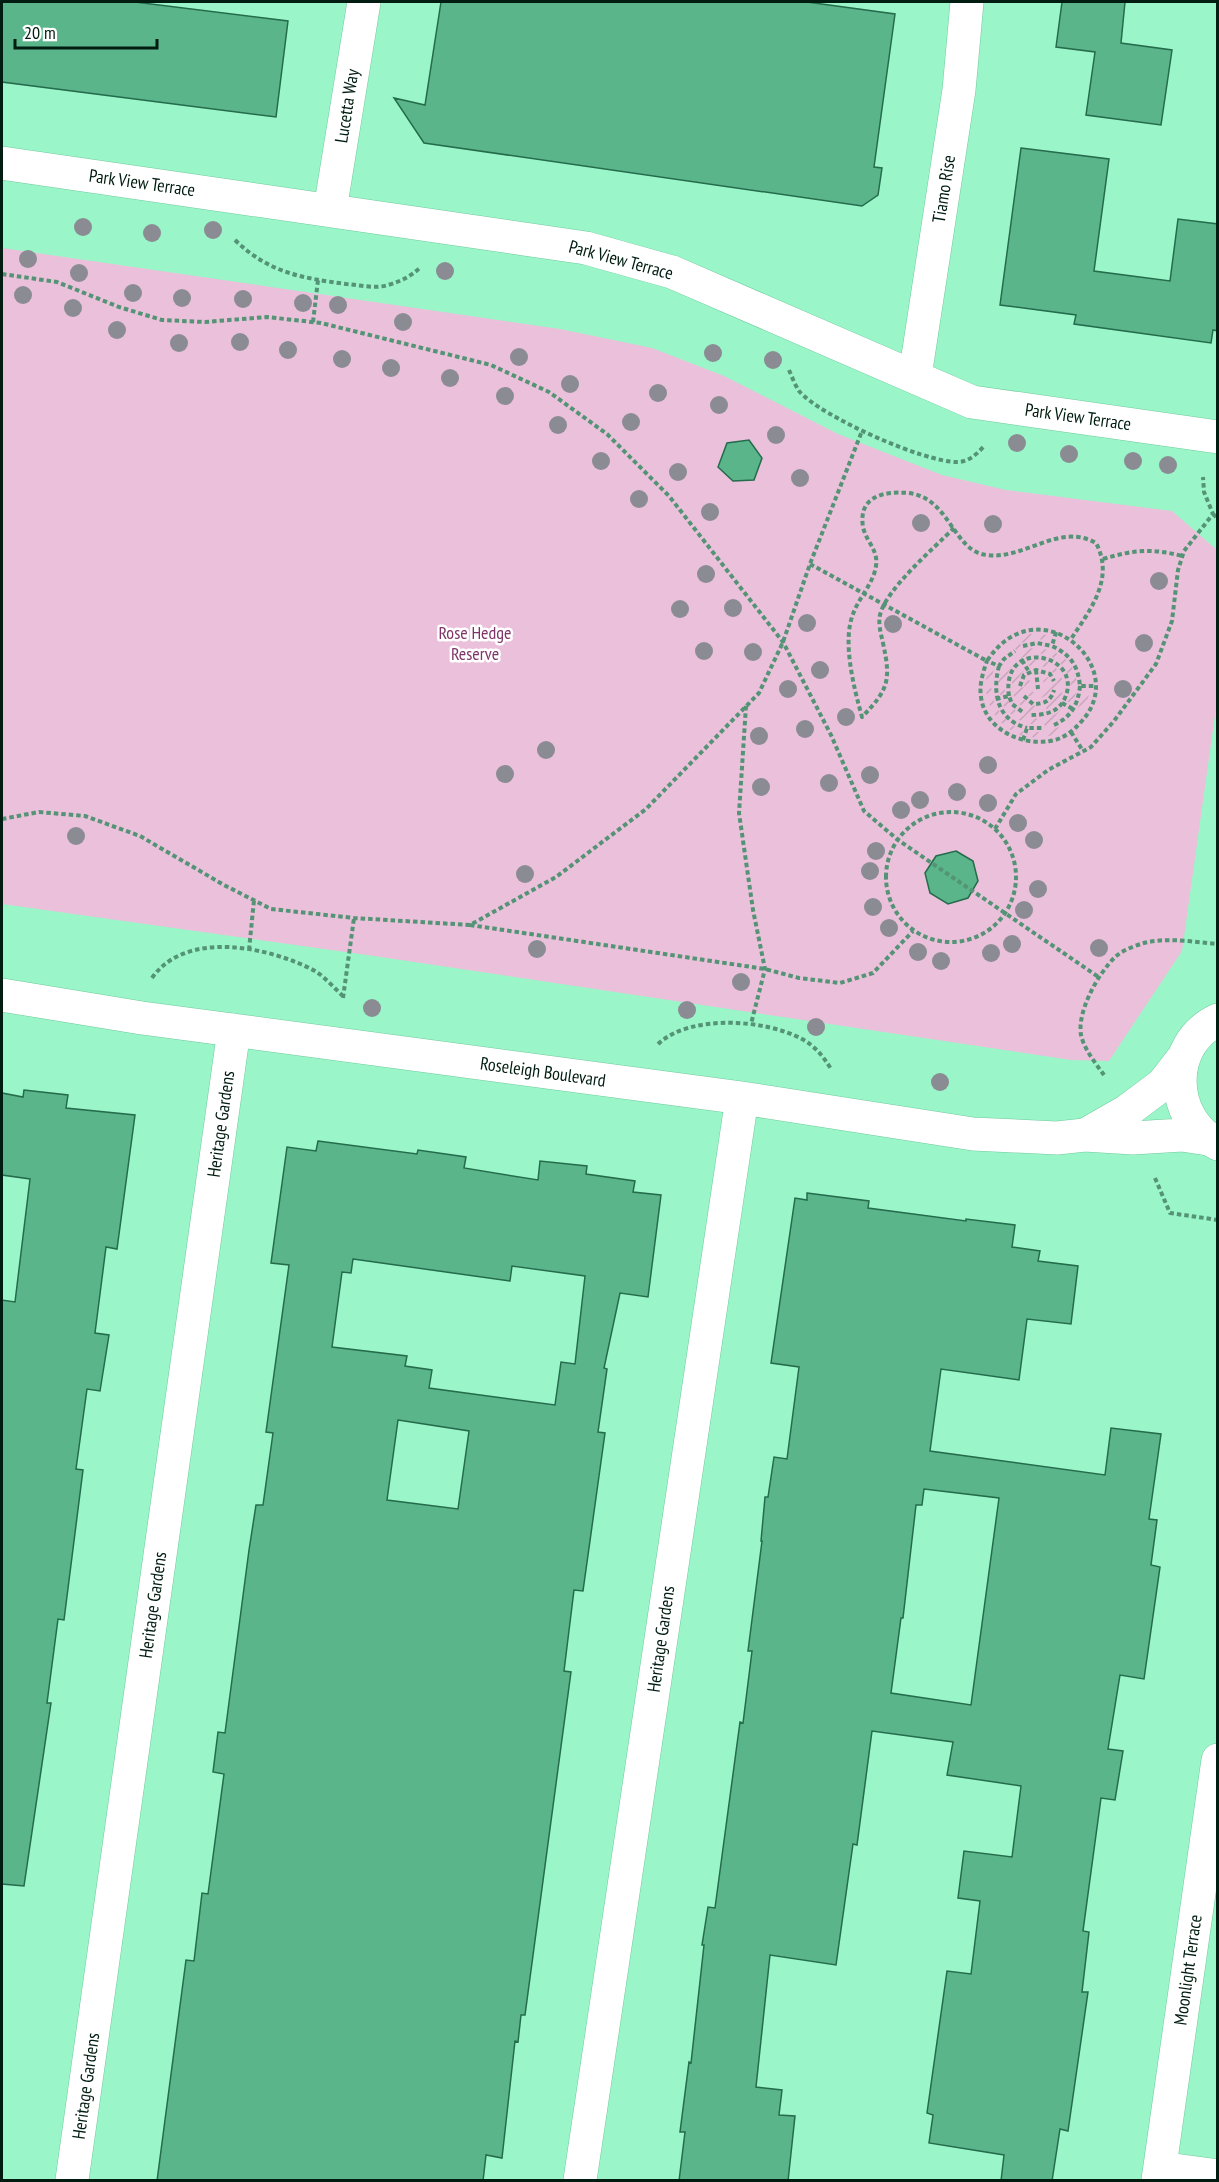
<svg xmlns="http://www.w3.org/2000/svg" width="1219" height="2182" font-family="'PT Sans Narrow',sans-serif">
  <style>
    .park { fill: #eac0da }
    .garden { fill: url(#garden-furrows) }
    .building { fill: #5ab58a; stroke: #256c4d; stroke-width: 1.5; fill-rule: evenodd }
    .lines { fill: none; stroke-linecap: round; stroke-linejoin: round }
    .minor-casing { stroke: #6fca9d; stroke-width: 34 }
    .path { stroke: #549375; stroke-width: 4; stroke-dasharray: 4.5 3; stroke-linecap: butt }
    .minor { stroke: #fff; stroke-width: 33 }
    .tree { fill: #8b8b93 }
    .labels { text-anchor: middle; stroke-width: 5; stroke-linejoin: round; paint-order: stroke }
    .street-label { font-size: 18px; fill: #011d11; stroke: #fff }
    .park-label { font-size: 18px; fill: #7e3467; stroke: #fff }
  </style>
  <defs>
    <pattern id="garden-furrows" width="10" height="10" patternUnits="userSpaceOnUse" patternTransform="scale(1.5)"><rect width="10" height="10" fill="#eac0da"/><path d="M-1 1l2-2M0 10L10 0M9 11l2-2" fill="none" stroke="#c7a5ba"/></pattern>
  </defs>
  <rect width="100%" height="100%" fill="#9af6c8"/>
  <path class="park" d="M 2,248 L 560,329 L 652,348 L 724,376 L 838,434 L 942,475 L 1006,490 L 1172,511 L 1217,550 L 1217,701 L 1182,951 L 1109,1061 L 1071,1060 L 367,955 L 2,904 Z"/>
  <path class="garden" d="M 1029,634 L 1052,635 L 1050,641 L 1038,639 L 1020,643 L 1022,650 C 1057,641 1089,668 1072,705 L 1067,701 C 1072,692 1072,683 1068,674 C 1050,637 1000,654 1005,694 L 1000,695 C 995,678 1003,662 1017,652 L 1014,646 L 997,662 L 993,659 L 1012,640 Z
    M 1036,660 C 1066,660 1073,698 1047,711 L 1045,704 L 1054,697 L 1058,688 L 1051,689 C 1045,700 1034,701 1025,693 L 1020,694 L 1028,705 L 1038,706 L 1040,713 L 1031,713 L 1029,718 C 1043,720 1054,718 1064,707 L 1069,710 L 1063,717 L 1050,724 L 1050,730 C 1070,726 1081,708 1084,690 L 1089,690 C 1088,722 1059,740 1029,737 L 1030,732 L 1044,732 L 1045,725 C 1025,725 1010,719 1001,701 L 1007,699 L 1012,708 L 1024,716 L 1026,709 C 1009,699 1007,680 1021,666 L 1024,670 L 1017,680 L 1018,689 L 1024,687 L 1027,678 L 1031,682 L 1030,690 L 1035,693 L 1044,691 L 1046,688 L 1043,681 L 1048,677 L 1050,683 L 1057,683 C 1054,667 1044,664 1030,667 L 1028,662 Z
    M 989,666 L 994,669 C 985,695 999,720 1023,731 L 1022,736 C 993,723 979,697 989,666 Z"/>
  <path class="building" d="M 2,2 L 135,2 L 288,21 L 276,117 L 2,82 Z
    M 441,2 L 807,2 L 895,14 L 874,167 L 882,168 L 878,195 L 862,206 L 424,143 L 394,98 L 425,105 Z
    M 1062,2 L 1125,2 L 1121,43 L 1172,50 L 1161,125 L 1086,115 L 1095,52 L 1056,47 Z
    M 1021,148 L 1109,159 L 1094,271 L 1170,281 L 1178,219 L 1218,224 L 1218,331 L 1213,330 L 1211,343 L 1074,324 L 1076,315 L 1000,305 Z
    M 749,440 L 762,458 L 754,480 L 733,481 L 718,467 L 727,443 Z
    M 956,851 L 973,861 L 978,881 L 968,898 L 948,904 L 930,893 L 925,873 L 936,856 Z
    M 24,1090 L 68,1095 L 66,1108 L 135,1115 L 117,1249 L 106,1247 L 95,1333 L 109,1335 L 100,1391 L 87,1389 L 76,1469 L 83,1470 L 64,1620 L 58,1619 L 47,1703 L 51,1703 L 24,1886 L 2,1884 L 2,1300 L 15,1302 L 30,1179 L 2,1175 L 2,1093 L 23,1097 Z
    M 318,1141 L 417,1154 L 418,1150 L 466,1157 L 464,1168 L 538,1180 L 540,1161 L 587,1166 L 586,1174 L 635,1181 L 633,1192 L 661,1195 L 648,1297 L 620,1293 L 604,1368 L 607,1369 L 598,1432 L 605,1433 L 583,1591 L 574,1590 L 564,1671 L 571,1672 L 525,2015 L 521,2015 L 518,2042 L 515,2041 L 502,2158 L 486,2155 L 483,2181 L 157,2181 L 186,1960 L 194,1961 L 202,1893 L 208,1894 L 224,1774 L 213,1772 L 218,1732 L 225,1733 L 249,1550 L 256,1505 L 263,1505 L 273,1433 L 266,1432 L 289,1265 L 271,1263 L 287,1147 L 316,1151 ZM 353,1259 L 510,1281 L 512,1266 L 585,1276 L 575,1364 L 561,1362 L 555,1405 L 429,1388 L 432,1370 L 405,1366 L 407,1356 L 332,1347 L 342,1272 L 351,1273 ZM 398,1420 L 469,1431 L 458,1509 L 387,1500 Z
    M 807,1193 L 869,1201 L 868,1208 L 966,1221 L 966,1219 L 1015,1225 L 1012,1247 L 1040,1251 L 1038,1261 L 1078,1266 L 1071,1324 L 1027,1319 L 1019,1380 L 941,1369 L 930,1451 L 1105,1475 L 1111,1428 L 1161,1434 L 1149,1519 L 1157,1520 L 1151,1565 L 1160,1567 L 1144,1679 L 1120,1675 L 1108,1749 L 1123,1751 L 1115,1800 L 1101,1798 L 1083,1931 L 1089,1932 L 1082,1992 L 1088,1992 L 1068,2131 L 1060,2129 L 1052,2181 L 1001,2181 L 1004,2155 L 929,2143 L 933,2115 L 927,2113 L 947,1971 L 971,1974 L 980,1901 L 958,1898 L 964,1851 L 1012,1857 L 1021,1786 L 947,1775 L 953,1742 L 872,1731 L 857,1845 L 853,1844 L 836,1965 L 770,1955 L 756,2087 L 782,2090 L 779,2115 L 795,2116 L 788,2181 L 679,2181 L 685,2132 L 680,2132 L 689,2062 L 691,2063 L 704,1945 L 702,1945 L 708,1907 L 715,1908 L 740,1722 L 743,1723 L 752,1651 L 748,1651 L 762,1541 L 761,1541 L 765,1497 L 768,1497 L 774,1457 L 787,1459 L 799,1367 L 771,1363 L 795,1198 L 807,1200 ZM 924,1489 L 999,1498 L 971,1705 L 891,1693 L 901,1618 L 903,1618 L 916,1505 L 922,1505 Z"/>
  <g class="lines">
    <g class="minor-casing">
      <path id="minor" d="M 2,163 L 586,248 L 672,272 L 972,402 L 1218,437
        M 330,210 L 364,2
        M 915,376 L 959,90 L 967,2
        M 2,995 L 142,1018 L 742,1098 L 973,1134 L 1057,1138 L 1085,1135 L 1133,1138 L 1182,1135 L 1208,1139
        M 1218,1020 C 1166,1044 1169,1120 1218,1144
        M 1085,1135 L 1127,1111 L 1163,1084 L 1184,1057
        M 1160,2168 L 1218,2176
        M 72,2180 L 234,1030
        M 580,2180 L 742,1098
        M 1158,2180 L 1218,1760"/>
    </g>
    <path class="path" d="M 235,240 C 269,273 302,278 346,284 C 360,285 375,289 388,285 C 402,281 411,276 421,267
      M 2,274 L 57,282 L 119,307 L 162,320 L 205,322 L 267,317 L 321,323 L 491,365 L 549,392 L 607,434 L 669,496 L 783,642 L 831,735 L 864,811 L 898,840 L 1100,978
      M 313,322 L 318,280
      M 789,370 C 792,377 795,385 799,391 C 820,416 925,463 958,462 C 969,462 978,453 985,445
      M 1213,514 L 1218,519
      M 954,528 C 934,548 886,589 880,615 C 878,624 881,634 883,643 C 891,680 889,689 862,717 C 854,688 842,642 853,614 C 858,600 869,588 874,574 C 882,551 867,545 863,527 C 858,496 884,491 908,493 C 950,497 953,552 987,555 C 1025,560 1059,522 1096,543 C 1115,579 1090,610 1071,639
      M 1103,559 C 1133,550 1152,548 1182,556
      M 810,564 L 987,661 C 1037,584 1133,666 1081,722 C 1072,732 1063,739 1050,741 C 1021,746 985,729 981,697 C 979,685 983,672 987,661 L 999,666 L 1004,659 L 1015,651
      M 1056,632 L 1052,646 C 1071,655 1078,666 1080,686 L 1095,686
      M 1023,646 L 1037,643 L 1052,646
      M 1022,660 L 1029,672
      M 999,666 C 992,693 997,720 1027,728
      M 1036,670 L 1038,689
      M 1020,686 L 1024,675 L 1036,670 L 1050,674 L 1054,681
      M 1009,696 C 1000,635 1087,654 1064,700 C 1057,713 1044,715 1031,715
      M 1024,696 L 1033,704 C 1044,704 1051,701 1054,690
      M 996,699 L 1009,696 L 1012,704 L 1024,713
      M 1062,703 L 1073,709
      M 746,706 L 739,813 L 753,910 L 765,969 L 751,1024
      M 1054,725 C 1071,717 1078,705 1080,686
      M 1071,732 L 1083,751
      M 1023,740 L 1027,728 L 1042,728
      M886 877a65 65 0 1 1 130 0a65 65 0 1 1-130 0Z
      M 2,819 L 39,812 L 85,816 L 140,836 L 224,885 L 271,909 L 354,918 L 470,925 L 556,877 L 646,809 L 759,693 L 783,642 L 810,564 L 862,431
      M 995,829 L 1016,794 L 1048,770 L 1091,747 L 1114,721 L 1156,664 L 1172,621 L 1178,570 L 1184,551 L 1213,514 L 1204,492 L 1203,477
      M 470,925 L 765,969 L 799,978 L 840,983 L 873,973 L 913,931
      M 249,950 L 254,900
      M 152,978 C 186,929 270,947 315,971 C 325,977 334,988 343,996
      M 343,998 L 354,918
      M 658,1044 C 690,1014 765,1019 802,1039 C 815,1046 823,1056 831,1069
      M 1104,1075 C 1096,1064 1084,1049 1081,1035 C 1077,1011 1098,974 1115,957 C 1123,950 1134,946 1144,943 C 1167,937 1194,942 1218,944
      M 1155,1178 L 1170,1213 L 1218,1220"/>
    <use href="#minor" class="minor"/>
  </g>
  <g class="tree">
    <circle cx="83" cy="227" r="9"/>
    <circle cx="213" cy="230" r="9"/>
    <circle cx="152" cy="233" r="9"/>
    <circle cx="28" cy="259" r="9"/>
    <circle cx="445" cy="271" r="9"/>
    <circle cx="79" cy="273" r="9"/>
    <circle cx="133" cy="293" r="9"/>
    <circle cx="23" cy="295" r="9"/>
    <circle cx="182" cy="298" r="9"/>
    <circle cx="243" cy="299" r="9"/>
    <circle cx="303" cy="303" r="9"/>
    <circle cx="338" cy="305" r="9"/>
    <circle cx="73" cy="308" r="9"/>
    <circle cx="403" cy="322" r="9"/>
    <circle cx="117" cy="330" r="9"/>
    <circle cx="240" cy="342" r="9"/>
    <circle cx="179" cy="343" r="9"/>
    <circle cx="288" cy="350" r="9"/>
    <circle cx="713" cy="353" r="9"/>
    <circle cx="519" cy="357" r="9"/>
    <circle cx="342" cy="359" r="9"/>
    <circle cx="773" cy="360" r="9"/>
    <circle cx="391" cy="368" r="9"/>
    <circle cx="450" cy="378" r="9"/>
    <circle cx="570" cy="384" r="9"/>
    <circle cx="658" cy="393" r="9"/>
    <circle cx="505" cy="396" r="9"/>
    <circle cx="719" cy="405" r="9"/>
    <circle cx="631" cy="422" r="9"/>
    <circle cx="558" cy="425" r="9"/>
    <circle cx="776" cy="435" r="9"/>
    <circle cx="1017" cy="443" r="9"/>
    <circle cx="1069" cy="454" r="9"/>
    <circle cx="601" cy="461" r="9"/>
    <circle cx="1133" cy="461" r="9"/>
    <circle cx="1168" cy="465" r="9"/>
    <circle cx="678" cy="472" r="9"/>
    <circle cx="800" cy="478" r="9"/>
    <circle cx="639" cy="499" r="9"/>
    <circle cx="710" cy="512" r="9"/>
    <circle cx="921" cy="523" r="9"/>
    <circle cx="993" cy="524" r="9"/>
    <circle cx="706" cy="574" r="9"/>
    <circle cx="1159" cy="581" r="9"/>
    <circle cx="733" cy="608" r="9"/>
    <circle cx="680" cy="609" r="9"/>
    <circle cx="807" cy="623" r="9"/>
    <circle cx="893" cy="624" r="9"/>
    <circle cx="1144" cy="643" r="9"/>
    <circle cx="704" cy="651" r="9"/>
    <circle cx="753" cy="652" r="9"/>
    <circle cx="820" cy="670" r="9"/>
    <circle cx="788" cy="689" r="9"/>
    <circle cx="1123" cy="689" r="9"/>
    <circle cx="846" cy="717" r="9"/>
    <circle cx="805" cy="729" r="9"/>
    <circle cx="759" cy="736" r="9"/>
    <circle cx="546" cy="750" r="9"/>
    <circle cx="988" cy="765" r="9"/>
    <circle cx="505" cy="774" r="9"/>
    <circle cx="870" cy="775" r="9"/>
    <circle cx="829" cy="783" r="9"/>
    <circle cx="761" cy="787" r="9"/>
    <circle cx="957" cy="792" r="9"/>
    <circle cx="920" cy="800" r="9"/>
    <circle cx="988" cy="803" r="9"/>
    <circle cx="901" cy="810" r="9"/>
    <circle cx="1018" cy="823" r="9"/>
    <circle cx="76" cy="836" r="9"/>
    <circle cx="1034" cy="840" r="9"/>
    <circle cx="876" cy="851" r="9"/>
    <circle cx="870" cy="871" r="9"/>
    <circle cx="525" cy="874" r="9"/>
    <circle cx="1038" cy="889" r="9"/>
    <circle cx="873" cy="907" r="9"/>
    <circle cx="1024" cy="910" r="9"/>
    <circle cx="889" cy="928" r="9"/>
    <circle cx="1012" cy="944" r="9"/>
    <circle cx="1099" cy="948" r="9"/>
    <circle cx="537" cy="949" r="9"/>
    <circle cx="918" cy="952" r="9"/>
    <circle cx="991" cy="953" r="9"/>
    <circle cx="941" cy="961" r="9"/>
    <circle cx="741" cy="982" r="9"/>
    <circle cx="372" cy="1008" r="9"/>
    <circle cx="687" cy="1010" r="9"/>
    <circle cx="816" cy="1027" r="9"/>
    <circle cx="940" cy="1082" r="9"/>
  </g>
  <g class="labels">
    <g class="street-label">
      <text transform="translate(347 106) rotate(-81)" y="6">Lucetta Way</text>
      <text transform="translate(142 183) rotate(8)" y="6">Park View Terrace</text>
      <text transform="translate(944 189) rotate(-81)" y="6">Tiamo Rise</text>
      <text transform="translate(621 260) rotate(15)" y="6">Park View Terrace</text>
      <text transform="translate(1078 417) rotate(8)" y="6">Park View Terrace</text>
      <text transform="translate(543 1072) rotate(8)" y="6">Roseleigh Boulevard</text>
      <text transform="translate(221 1124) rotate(-82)" y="6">Heritage Gardens</text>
      <text transform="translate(153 1605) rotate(-82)" y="6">Heritage Gardens</text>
      <text transform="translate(661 1639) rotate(-82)" y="6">Heritage Gardens</text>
      <text transform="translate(1188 1970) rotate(-82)" y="6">Moonlight Terrace</text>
      <text transform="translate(86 2086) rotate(-82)" y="6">Heritage Gardens</text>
    </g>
    <g class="park-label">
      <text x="475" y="639">Rose Hedge<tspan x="475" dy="21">Reserve</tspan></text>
    </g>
  </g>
  <rect width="1219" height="2182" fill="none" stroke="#011d11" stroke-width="6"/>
  <path d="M15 39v9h142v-9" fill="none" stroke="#011d11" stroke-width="3"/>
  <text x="24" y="39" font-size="18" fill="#011d11" stroke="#ffffff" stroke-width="4.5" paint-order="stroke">20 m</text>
</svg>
